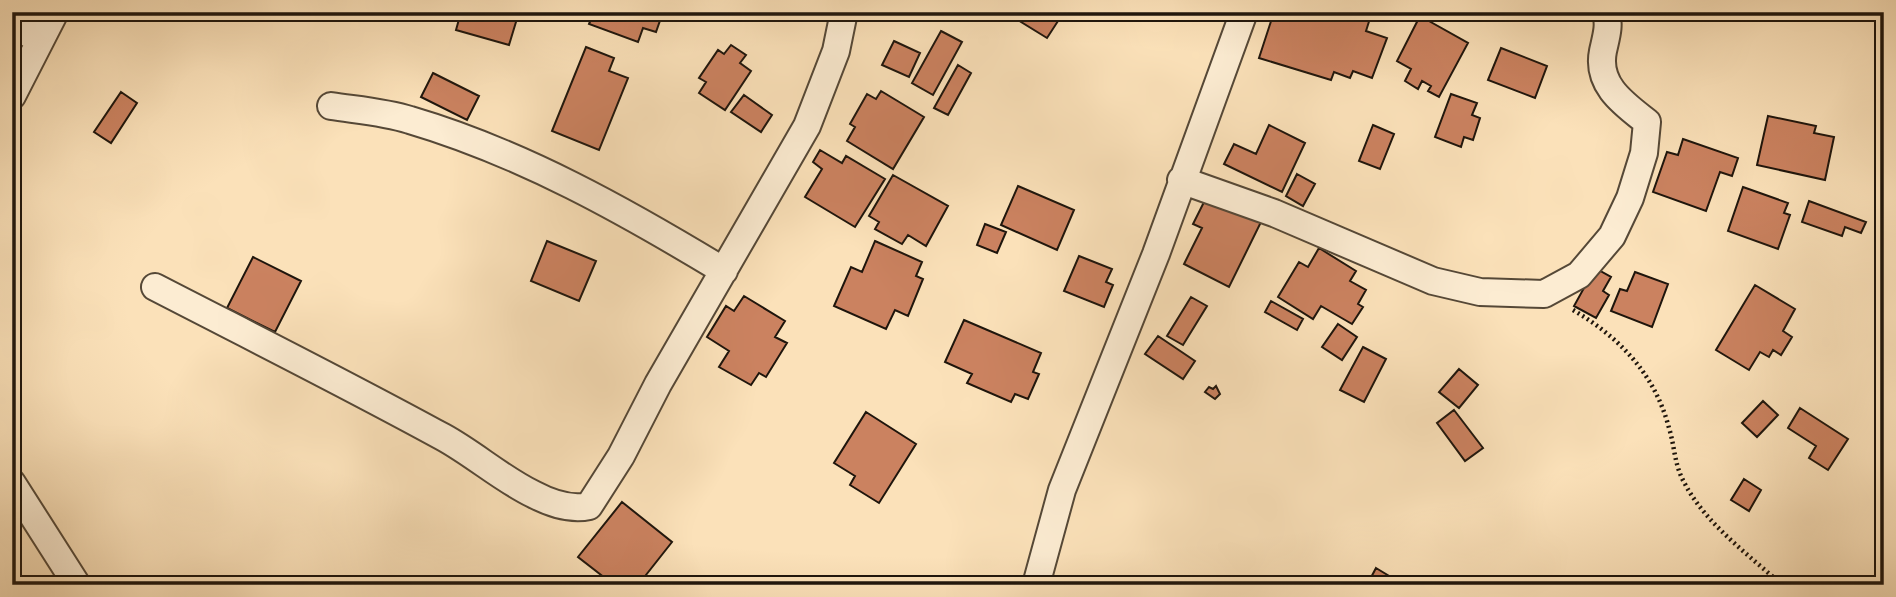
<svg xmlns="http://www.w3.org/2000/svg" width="1896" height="597" font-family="'IM FELL DW Pica',serif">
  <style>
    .building { fill: #cb8260; stroke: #1e150c; stroke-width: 2 }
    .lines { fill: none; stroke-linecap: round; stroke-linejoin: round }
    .minor-casing { stroke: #554837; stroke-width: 30 }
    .path { stroke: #1e150c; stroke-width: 4.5; stroke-dasharray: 2 3.5; stroke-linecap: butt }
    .minor { stroke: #fcecd2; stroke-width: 26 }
  </style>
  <rect width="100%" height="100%" fill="#fbe1b9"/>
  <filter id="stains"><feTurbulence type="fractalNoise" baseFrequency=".00286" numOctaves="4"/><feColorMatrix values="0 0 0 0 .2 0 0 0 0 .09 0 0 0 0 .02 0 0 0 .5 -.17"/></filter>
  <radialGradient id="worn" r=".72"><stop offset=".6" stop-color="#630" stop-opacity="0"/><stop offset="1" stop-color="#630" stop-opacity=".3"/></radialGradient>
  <path class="building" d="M 428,12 L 452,12 L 449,20 Z
    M 461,12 L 519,12 L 509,45 L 456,30 Z
    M 594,12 L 663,12 L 656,32 L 643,28 L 638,42 L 589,24 Z
    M 1005,12 L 1054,12 L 1060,18 L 1047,38 Z
    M 1274,12 L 1372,12 L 1366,31 L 1387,38 L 1372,78 L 1353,71 L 1350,78 L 1334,72 L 1331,80 L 1259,58 Z
    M 1420,16 L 1468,43 L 1439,97 L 1428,91 L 1431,86 L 1422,81 L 1418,89 L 1405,81 L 1411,69 L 1397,61 Z
    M 941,31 L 962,42 L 933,95 L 912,83 Z
    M 894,41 L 920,53 L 909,77 L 882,65 Z
    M 731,45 L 746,55 L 740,63 L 751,71 L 725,110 L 699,93 L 706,82 L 699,78 L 718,50 L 724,54 Z
    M 586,47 L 614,58 L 609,71 L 628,78 L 599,150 L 552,131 Z
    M 1501,48 L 1547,66 L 1535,98 L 1488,80 Z
    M 958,65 L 971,73 L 948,115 L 934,108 Z
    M 433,73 L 479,96 L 467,120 L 421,97 Z
    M 881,91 L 924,117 L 893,169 L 847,141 L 855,127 L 850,124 L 867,94 L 876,99 Z
    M 121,92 L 137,103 L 111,143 L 94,132 Z
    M 1451,94 L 1477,103 L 1472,115 L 1480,118 L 1473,140 L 1464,137 L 1461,147 L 1435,137 Z
    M 744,95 L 772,115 L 761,132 L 731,112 Z
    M 1768,116 L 1816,126 L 1814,133 L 1834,137 L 1825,180 L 1757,165 Z
    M 1269,125 L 1305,143 L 1282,192 L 1224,164 L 1234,144 L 1256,154 Z
    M 1373,125 L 1394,134 L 1380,169 L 1359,161 Z
    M 1683,139 L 1738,158 L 1732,176 L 1720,172 L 1706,211 L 1653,192 L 1667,152 L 1678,155 Z
    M 820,150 L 842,163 L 846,156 L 885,179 L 855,227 L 805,197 L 822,169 L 813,162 Z
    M 1297,174 L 1315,184 L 1303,206 L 1286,196 Z
    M 893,175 L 948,206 L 926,246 L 908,235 L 902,244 L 875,229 L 879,222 L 869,216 Z
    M 1018,186 L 1074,210 L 1057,250 L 1001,225 Z
    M 1743,187 L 1788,203 L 1784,213 L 1790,215 L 1778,249 L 1728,231 Z
    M 1207,196 L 1261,222 L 1229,287 L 1184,264 L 1202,228 L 1193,224 Z
    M 1809,201 L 1866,222 L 1861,233 L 1845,227 L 1842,236 L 1802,222 Z
    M 985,224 L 1006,232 L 997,253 L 977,245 Z
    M 547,241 L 596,261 L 579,301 L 531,281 Z
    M 875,241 L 922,262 L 916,276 L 923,279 L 908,316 L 895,310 L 886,329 L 834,306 L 851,267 L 862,272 Z
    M 1319,248 L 1356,271 L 1350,281 L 1366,290 L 1358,304 L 1363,307 L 1352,324 L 1321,306 L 1313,319 L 1278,297 L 1299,262 L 1308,267 Z
    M 1079,256 L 1112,269 L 1106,282 L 1113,285 L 1104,307 L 1064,291 Z
    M 253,257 L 301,281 L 275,332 L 227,308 Z
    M 1595,268 L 1611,277 L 1603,291 L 1609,295 L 1596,318 L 1574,306 Z
    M 1635,272 L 1668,284 L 1652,327 L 1611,311 L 1620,289 L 1627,291 Z
    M 1755,285 L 1795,309 L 1783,331 L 1792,337 L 1781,355 L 1773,350 L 1769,357 L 1760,352 L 1749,370 L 1716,350 Z
    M 744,296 L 785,321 L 775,337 L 787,343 L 766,377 L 759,373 L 751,385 L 719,367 L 729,351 L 707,337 L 726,306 L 734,311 Z
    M 1191,297 L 1207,306 L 1183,345 L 1167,336 Z
    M 1271,301 L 1303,319 L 1297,330 L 1265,312 Z
    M 964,320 L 1041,353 L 1033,372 L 1039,374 L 1028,399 L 1015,394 L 1011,402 L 967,383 L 972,374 L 945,362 Z
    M 1338,324 L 1357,337 L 1342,360 L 1322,347 Z
    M 1158,336 L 1195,361 L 1183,379 L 1145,354 Z
    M 1363,347 L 1386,359 L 1364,402 L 1340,390 Z
    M 1459,369 L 1478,385 L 1459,408 L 1439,392 Z
    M 1216,386 L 1220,394 L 1215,399 L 1205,392 L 1209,387 L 1213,389 Z
    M 1763,401 L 1778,415 L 1757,437 L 1742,423 Z
    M 1800,408 L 1848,439 L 1828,470 L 1809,458 L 1816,446 L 1788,428 Z
    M 1454,410 L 1483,448 L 1465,461 L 1437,423 Z
    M 866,412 L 916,444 L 879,503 L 850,485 L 855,476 L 834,463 Z
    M 1744,479 L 1761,490 L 1749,511 L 1731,500 Z
    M 622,502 L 672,542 L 638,585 L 614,585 L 578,557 Z
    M 1376,568 L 1404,585 L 1367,585 Z"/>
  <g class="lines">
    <g class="minor-casing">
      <path id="minor" d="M 12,29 L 42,37
        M 12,96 L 55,12
        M 331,106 C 357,110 385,112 410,120 C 522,153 625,211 724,271
        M 1181,180 L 1274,213 L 1433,281 L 1480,292 L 1544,294 L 1579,275 L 1612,236 L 1630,198 L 1644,153 L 1647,122 C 1624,104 1596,85 1603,51 C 1606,37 1610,26 1606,12
        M 155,287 C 252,337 348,385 443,437 C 474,454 502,479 533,494 C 550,503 571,510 589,506 L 621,456 L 658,384 L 807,126 L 836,51 L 844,12
        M 12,483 L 77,585
        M 1036,585 L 1062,490 L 1156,254 L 1244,12"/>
    </g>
    <path class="path" d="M 1573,310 C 1619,337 1655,374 1669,428 C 1675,447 1674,465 1685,484 C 1706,524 1749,555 1782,585"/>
    <use href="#minor" class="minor"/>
  </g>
  <rect width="1896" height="597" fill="none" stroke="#fbe1b9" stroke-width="42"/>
  <rect x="14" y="14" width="1868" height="569" fill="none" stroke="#1e150c" stroke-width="3.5"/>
  <rect x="21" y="21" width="1854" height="555" fill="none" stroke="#1e150c" stroke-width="2"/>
  <rect width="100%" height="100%" filter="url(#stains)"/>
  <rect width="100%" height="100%" fill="url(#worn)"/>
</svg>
